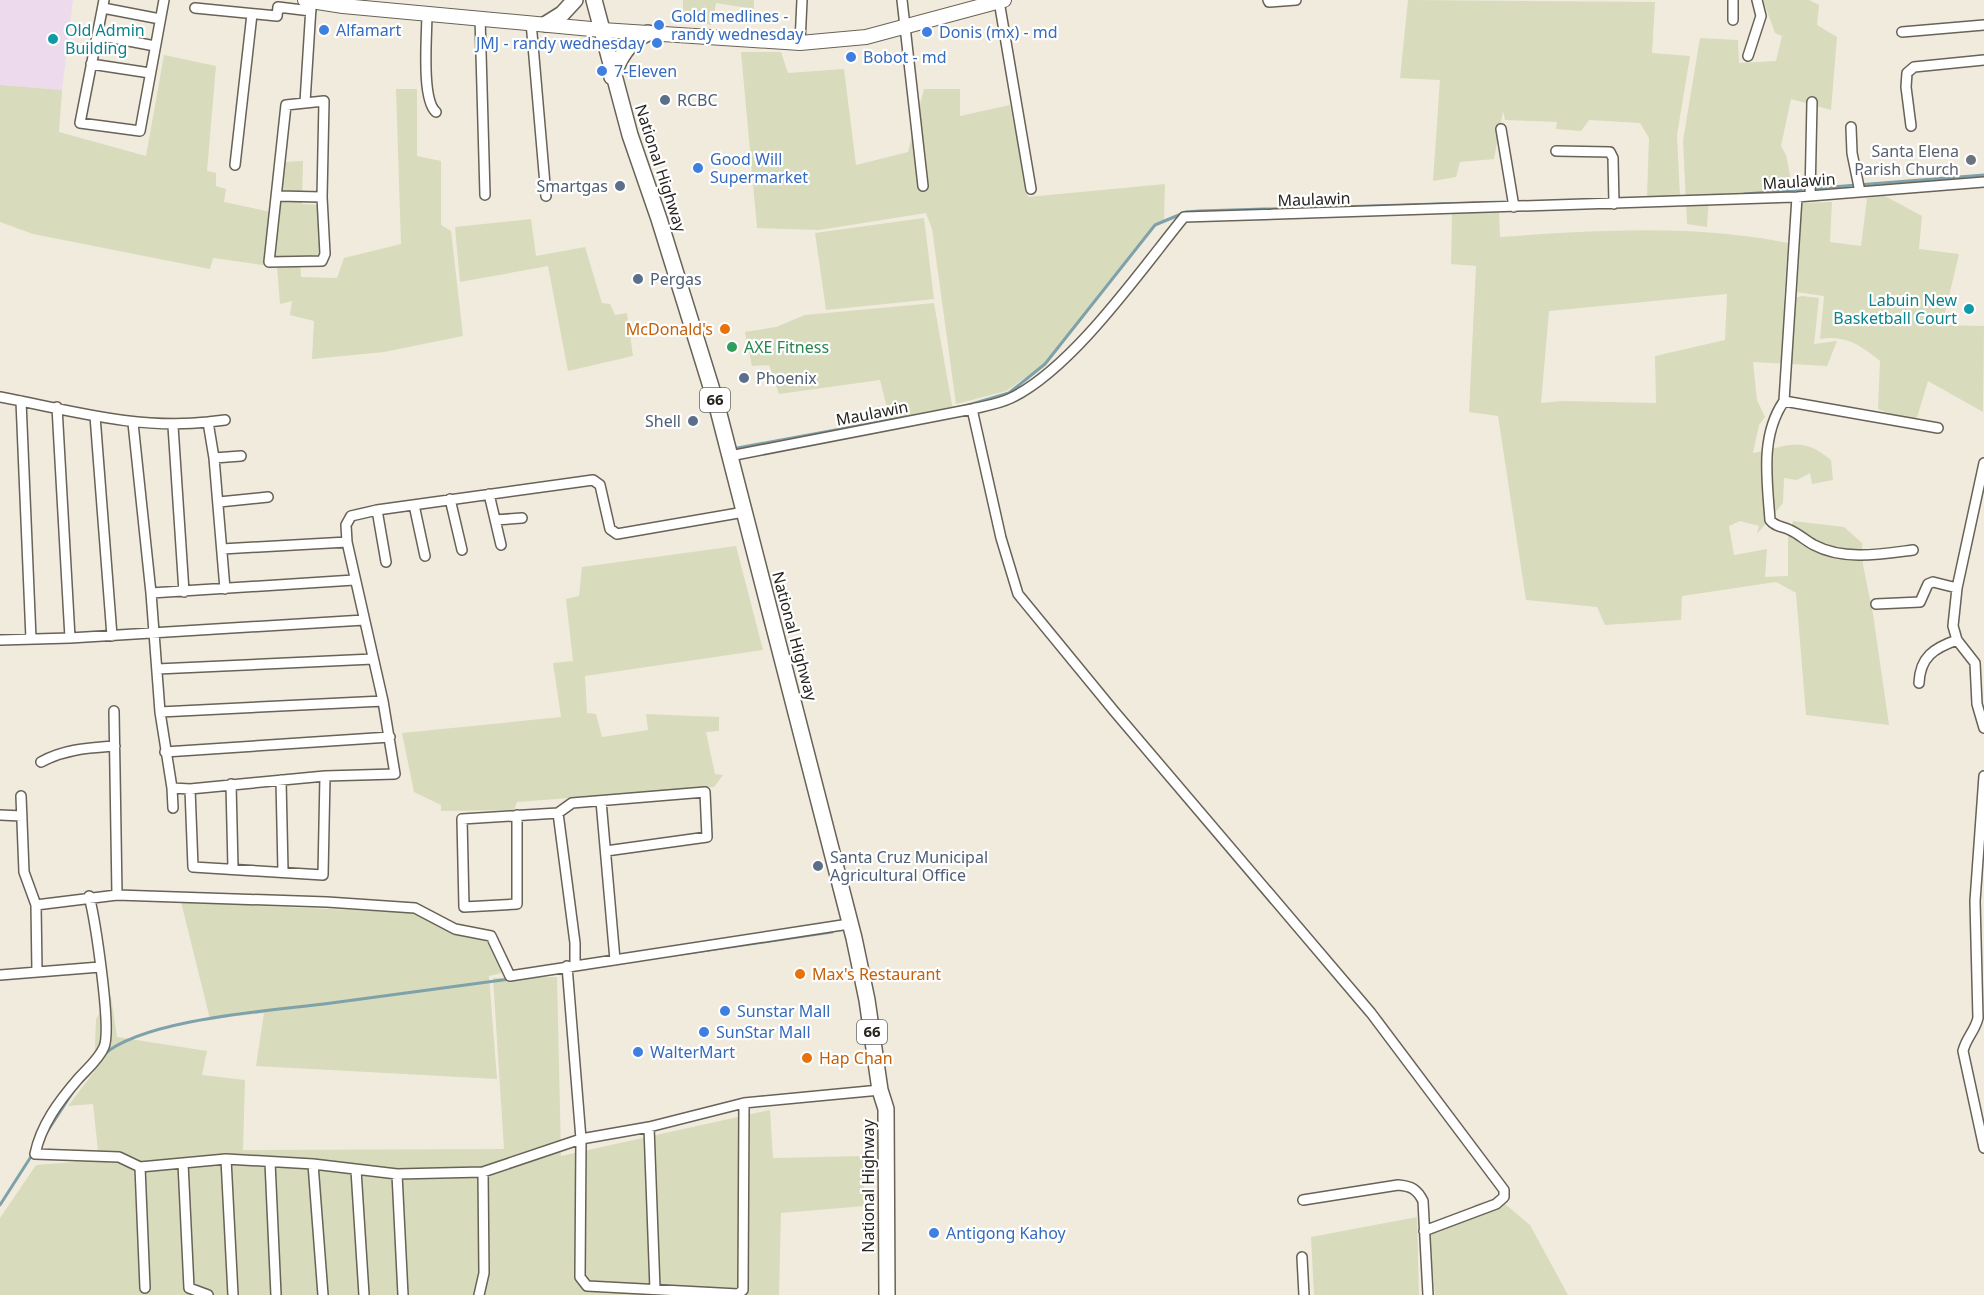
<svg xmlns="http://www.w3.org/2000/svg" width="1984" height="1295" font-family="'Noto Sans',sans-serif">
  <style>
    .education { fill: #eddbed }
    .green { fill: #d8dbbc; fill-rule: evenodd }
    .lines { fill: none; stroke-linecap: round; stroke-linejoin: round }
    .stream { stroke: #7fa1aa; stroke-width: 3 }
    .street-casing { stroke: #686257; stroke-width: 12 }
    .secondary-casing { stroke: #686257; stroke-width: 16 }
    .primary-casing { stroke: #686257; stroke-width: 18 }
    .street { stroke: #fff; stroke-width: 9 }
    .secondary { stroke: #fff; stroke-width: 14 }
    .primary { stroke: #fff; stroke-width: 15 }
    .shop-dot { fill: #3f7fe0; stroke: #fff; stroke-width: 2 }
    .culture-dot { fill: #0f9aa8; stroke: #fff; stroke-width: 2 }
    .service-dot { fill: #5c6f8a; stroke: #fff; stroke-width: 2 }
    .worship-dot { fill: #6b7280; stroke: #fff; stroke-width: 2 }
    .food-dot { fill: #e8710a; stroke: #fff; stroke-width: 2 }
    .leisure-dot { fill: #2e9e5b; stroke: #fff; stroke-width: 2 }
    .labels { text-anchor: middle; stroke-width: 4.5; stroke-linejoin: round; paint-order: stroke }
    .shield { fill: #fff; stroke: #686663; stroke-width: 1.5 }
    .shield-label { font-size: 15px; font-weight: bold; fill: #272520 }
    .shop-label { font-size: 16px; fill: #366cbe; stroke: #fff; text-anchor: start }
    .culture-label { font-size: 16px; fill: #0d838f; stroke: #fff; text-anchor: start }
    .service-label { font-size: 16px; fill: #4e5e75; stroke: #fff; text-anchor: start }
    .worship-label { font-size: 16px; fill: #5b616d; stroke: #fff; text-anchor: end }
    .street-label { font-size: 16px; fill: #272520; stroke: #fff }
    .food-label { font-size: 16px; fill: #c56008; stroke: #fff; text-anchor: start }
    .leisure-label { font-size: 16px; fill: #27864d; stroke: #fff; text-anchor: start }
  </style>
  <rect width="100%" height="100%" fill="#f1ebde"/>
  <path class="education" d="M 0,0 L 73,0 L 62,90 L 0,85 Z"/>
  <path class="green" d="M 683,0 L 754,0 L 754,9 L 716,3 L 712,25 L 683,20 Z
    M 1408,0 L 1655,2 L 1652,53 L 1690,56 L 1677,135 L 1680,197 L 1647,197 L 1649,138 L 1640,123 L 1589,120 L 1581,131 L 1556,129 L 1557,122 L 1505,120 L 1503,111 L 1494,159 L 1460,162 L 1456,177 L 1433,181 L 1440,80 L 1400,78 Z
    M 1763,0 L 1809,0 L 1819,5 L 1817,25 L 1837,37 L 1831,110 L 1791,99 L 1781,146 L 1786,155 L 1793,190 L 1709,195 L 1707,227 L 1687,224 L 1683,141 L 1700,38 L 1738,40 L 1739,63 L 1776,61 L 1782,36 L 1775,33 Z
    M 741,52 L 781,52 L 788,73 L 844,69 L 856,165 L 908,152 L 924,89 L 960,89 L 960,116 L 1010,105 L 1028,197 L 1165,184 L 1164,221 L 1155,225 L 1045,364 L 1006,391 L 956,404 L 932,229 L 926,213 L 819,230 L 757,228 Z
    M 164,55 L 216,66 L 207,171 L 216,173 L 216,186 L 226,189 L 224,202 L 271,212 L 284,162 L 303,161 L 302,204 L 318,205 L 321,254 L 300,258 L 301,277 L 337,278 L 344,258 L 401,244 L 396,89 L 417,89 L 417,156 L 441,161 L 441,225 L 451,231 L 463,336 L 384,352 L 312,359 L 314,321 L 290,315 L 292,301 L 280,304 L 277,267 L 213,258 L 210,269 L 33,234 L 0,222 L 0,85 L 62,90 L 59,132 L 146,156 Z
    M 1883,195 L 1922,216 L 1919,249 L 1959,254 L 1942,325 L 1984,326 L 1983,412 L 1928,381 L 1915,424 L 1878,409 L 1880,361 C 1860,345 1846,335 1820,339 L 1824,296 L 1796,292 L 1802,203 L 1832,202 L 1830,242 L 1861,246 L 1867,198 Z
    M 1499,211 L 1500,237 C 1596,230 1693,224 1788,243 L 1784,301 L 1802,296 L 1819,298 L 1814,344 L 1837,341 L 1827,366 L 1753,362 L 1757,400 L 1765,417 L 1759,425 L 1753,453 C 1787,447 1800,434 1831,460 L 1833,480 L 1812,484 L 1810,473 L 1797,480 L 1784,478 L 1783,503 L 1757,534 L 1759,526 L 1740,521 L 1729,526 L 1734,555 L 1767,549 L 1765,577 L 1788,576 L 1788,539 L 1793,521 L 1844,527 L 1862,543 L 1863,565 L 1873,614 L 1889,725 L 1806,715 L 1796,593 L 1776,582 L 1682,596 L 1681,620 L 1605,625 L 1597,607 L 1526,600 L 1498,416 L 1469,412 L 1476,266 L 1451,264 L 1452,214 ZM 1727,294 L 1725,340 L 1655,356 L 1656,403 L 1562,401 L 1541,403 L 1549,311 Z
    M 924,218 L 934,299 L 826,310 L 815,233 Z
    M 531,219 L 536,256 L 585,247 L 602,303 L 610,304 L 615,315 L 627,313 L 633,356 L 568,371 L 548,266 L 460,282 L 455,227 Z
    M 934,303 L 953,411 L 890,420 L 880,380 L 779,394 L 769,365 L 752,366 L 745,332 L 776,327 L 805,315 Z
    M 736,546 L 763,650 L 585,676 L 587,713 L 596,714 L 602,737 L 648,730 L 646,714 L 719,717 L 719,731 L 706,732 L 715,774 L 723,775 L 714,787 L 517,802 L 514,810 L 441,811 L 441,805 L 414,792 L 402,733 L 561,717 L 553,663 L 573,661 L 566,599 L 579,596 L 582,567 Z
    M 181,902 L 414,913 L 487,942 L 502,973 L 489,976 L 497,1079 L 256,1066 L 264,1013 L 210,1019 Z
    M 557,977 L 561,1156 L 770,1110 L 773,1158 L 863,1156 L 865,1206 L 781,1213 L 779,1295 L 0,1295 L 0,1218 L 36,1165 L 99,1160 L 93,1104 L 68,1106 L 94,1072 L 96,1019 L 111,996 L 117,1037 L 207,1051 L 202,1075 L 245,1080 L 243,1150 L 504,1149 L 493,978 Z
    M 1498,1198 L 1530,1225 L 1568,1295 L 1435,1295 L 1429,1236 L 1476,1204 Z
    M 1417,1217 L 1419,1295 L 1314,1295 L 1311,1237 Z"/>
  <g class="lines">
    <path class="stream" d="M 1744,194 L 1984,175
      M 965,406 L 1009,393 L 1045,364 L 1155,225 L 1186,212 L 1199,211 L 1505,202
      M 732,449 L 906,417
      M 674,955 L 832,932
      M 103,1055 C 144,1019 269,1011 324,1004 C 386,996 448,987 510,979
      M 45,1135 L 76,1087
      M 0,1205 L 32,1155"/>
    <g class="street-casing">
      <path id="street" d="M 104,0 L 80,123 L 140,131 L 164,0
        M 902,0 L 923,186
        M 1268,0 L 1269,2 L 1296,0
        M 999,1 L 1031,189
        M 103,8 L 160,19
        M 195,8 L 277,16 L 278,7 L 311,11
        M 427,13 C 427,35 421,99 436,112
        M 480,17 L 485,195
        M 1733,20 L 1733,0
        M 531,22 L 546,196
        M 1902,32 L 1984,25
        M 97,35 L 155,46
        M 800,43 L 802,0
        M 1748,56 L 1761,16 L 1757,0
        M 91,64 L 150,73
        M 324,101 L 322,197 L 325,254 L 322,261 L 269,262 L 286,105 Z
        M 305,102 L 311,7
        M 1911,126 L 1906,87 L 1907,73 L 1914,67 L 1984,60
        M 1851,127 L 1852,153 L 1860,192
        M 1501,129 L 1514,207
        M 1556,151 L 1610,152 L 1613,158 L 1614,204
        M 235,165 L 252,14
        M 277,196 L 322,197
        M 1810,196 L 1812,102
        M 1797,197 L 1784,401 L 1938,428
        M 0,397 C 69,410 137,430 208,422 L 214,458 L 225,589
        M 21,401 L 31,639
        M 1784,401 C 1760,436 1767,479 1770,520 C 1775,527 1782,526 1790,530 C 1799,534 1806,541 1814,545 C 1844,561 1882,554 1913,550
        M 57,407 L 70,638
        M 972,409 L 1001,538 L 1018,594 L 1114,711 L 1371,1013 L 1504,1190 L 1504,1197 L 1496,1204 L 1424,1231
        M 95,416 L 112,636
        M 208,422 L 225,420
        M 133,423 L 151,593 L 160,712 L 172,788 L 190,789 L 325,776 L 395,774 L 383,701 L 347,542 L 346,525 L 351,516 L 377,510 L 593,480 L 600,485 L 610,529 L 617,534 L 744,512
        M 173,426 L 184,592
        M 730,456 L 972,409 C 984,406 999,404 1011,398 C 1073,368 1140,271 1184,217 L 1797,197 L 1984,182
        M 214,458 L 241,456
        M 1984,463 L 1957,588 L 1953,626 L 1957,640 L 1975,663 L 1977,704 L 1984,728
        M 489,494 L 501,545
        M 450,499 L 462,550
        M 219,502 L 268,497
        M 414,505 L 425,556
        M 377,510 L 386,562
        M 495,520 L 522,518
        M 222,549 L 347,542
        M 151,593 L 354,580
        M 1876,604 L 1920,602 L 1928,584 L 1933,582 L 1957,588
        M 0,640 L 70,638 L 364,620
        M 157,669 L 373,659
        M 1919,683 C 1920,657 1934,648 1957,640
        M 114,711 L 117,895 L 327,902 L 415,908 L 455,929 L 491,936 L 510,976 L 849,924
        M 160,712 L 383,701
        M 165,752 L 390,737
        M 41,762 C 65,749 88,748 115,746
        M 1984,776 L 1975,901 L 1978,1018 C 1975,1031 1966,1038 1963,1051 L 1984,1148
        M 281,780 L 283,871
        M 231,784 L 233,868
        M 172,788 L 173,808
        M 190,789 L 193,867 L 323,875 L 325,776
        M 21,796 L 24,872 L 36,905 L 117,895
        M 601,801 L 615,960
        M 558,813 L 575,943 L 575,965
        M 0,815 L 22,816
        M 517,815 L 517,904 L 464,907 L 462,819 L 558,813 L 572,803 L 705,792 L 707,837 L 606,851
        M 89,896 C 95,919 112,1029 104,1047 C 99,1059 87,1069 78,1079 C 59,1101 41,1125 35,1154 L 119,1157 L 140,1167 L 183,1163
        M 36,905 L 37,972
        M 567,966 L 581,1139 L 580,1277 L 587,1286 L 738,1294 L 743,1290 L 744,1103
        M 0,975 L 100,967
        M 649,1127 L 655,1289
        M 226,1159 L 233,1295
        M 270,1162 L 276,1295
        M 313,1164 L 323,1295
        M 140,1167 L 145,1288
        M 356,1170 L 364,1295
        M 397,1174 L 403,1295
        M 1303,1200 L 1398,1185 C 1411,1186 1417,1189 1423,1201 L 1428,1295
        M 1302,1257 L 1304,1295
        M 208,1295 L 189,1288 L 183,1163 L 226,1159 L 313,1164 L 397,1174 L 483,1172 L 581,1139 L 649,1127 L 744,1103 L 880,1090
        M 479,1295 L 484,1273 L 483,1172"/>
    </g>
    <g class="secondary-casing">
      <path id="secondary" d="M 305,0 L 343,6 L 602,30 L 800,43 L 866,37 L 1004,0"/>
    </g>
    <g class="primary-casing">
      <path id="primary" d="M 594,0 L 630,135 L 659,219 L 717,406 L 854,938 L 867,1000 L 880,1090 L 886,1109 L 887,1295
        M 546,24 L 562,14 L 575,0
        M 612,77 C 620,57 628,42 648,33"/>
    </g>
    <use href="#street" class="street"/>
    <use href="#secondary" class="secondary"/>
    <use href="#primary" class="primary"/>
  </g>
  <g class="shop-dot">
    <circle cx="659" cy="25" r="6"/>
    <circle cx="324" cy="30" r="6"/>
    <circle cx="927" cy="32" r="6"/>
    <circle cx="657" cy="43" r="6"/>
    <circle cx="851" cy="57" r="6"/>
    <circle cx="602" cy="71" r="6"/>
    <circle cx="698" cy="168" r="6"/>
    <circle cx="725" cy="1011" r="6"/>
    <circle cx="704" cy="1032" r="6"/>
    <circle cx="638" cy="1052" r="6"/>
    <circle cx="934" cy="1233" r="6"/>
  </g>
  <g class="culture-dot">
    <circle cx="53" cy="39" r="6"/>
    <circle cx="1969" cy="309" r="6"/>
  </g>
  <g class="service-dot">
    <circle cx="665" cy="100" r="6"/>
    <circle cx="620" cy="186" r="6"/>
    <circle cx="638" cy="279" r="6"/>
    <circle cx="744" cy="378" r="6"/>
    <circle cx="693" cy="421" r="6"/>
    <circle cx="818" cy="866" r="6"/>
  </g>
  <circle class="worship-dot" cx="1971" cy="160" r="6"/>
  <g class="food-dot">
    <circle cx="725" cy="329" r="6"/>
    <circle cx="800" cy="974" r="6"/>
    <circle cx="807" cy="1058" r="6"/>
  </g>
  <circle class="leisure-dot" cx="732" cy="347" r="6"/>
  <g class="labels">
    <g class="shield">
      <rect x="700" y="388" width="30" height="24" rx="4.5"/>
      <rect x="857" y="1020" width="30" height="24" rx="4.5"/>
    </g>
    <g class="shield-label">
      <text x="715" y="405">66</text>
      <text x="872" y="1037">66</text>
    </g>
    <g class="shop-label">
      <text x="671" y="22">Gold medlines -<tspan x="671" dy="18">randy wednesday</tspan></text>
      <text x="336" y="36">Alfamart</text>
      <text x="939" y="38">Donis (mx) - md</text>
      <text x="645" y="49" text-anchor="end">JMJ - randy wednesday</text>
      <text x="863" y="63">Bobot - md</text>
      <text x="614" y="77">7-Eleven</text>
      <text x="710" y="165">Good Will<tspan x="710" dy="18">Supermarket</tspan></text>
      <text x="737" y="1017">Sunstar Mall</text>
      <text x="716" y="1038">SunStar Mall</text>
      <text x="650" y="1058">WalterMart</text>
      <text x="946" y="1239">Antigong Kahoy</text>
    </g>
    <g class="culture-label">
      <text x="65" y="36">Old Admin<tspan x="65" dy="18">Building</tspan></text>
      <text x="1957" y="306" text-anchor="end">Labuin New<tspan x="1957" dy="18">Basketball Court</tspan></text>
    </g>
    <g class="service-label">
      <text x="677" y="106">RCBC</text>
      <text x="608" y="192" text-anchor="end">Smartgas</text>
      <text x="650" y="285">Pergas</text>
      <text x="756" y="384">Phoenix</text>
      <text x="681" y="427" text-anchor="end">Shell</text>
      <text x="830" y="863">Santa Cruz Municipal<tspan x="830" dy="18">Agricultural Office</tspan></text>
    </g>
    <g class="worship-label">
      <text x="1959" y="157">Santa Elena<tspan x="1959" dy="18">Parish Church</tspan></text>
    </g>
    <g class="street-label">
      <text transform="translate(661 168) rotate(72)" y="6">National Highway</text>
      <text transform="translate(1799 181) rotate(-4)" y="6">Maulawin</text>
      <text transform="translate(1314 199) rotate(-2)" y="6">Maulawin</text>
      <text transform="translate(872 413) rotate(-11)" y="6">Maulawin</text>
      <text transform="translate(795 636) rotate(75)" y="6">National Highway</text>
      <text transform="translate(868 1186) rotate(-90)" y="6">National Highway</text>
    </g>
    <g class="food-label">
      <text x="713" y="335" text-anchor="end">McDonald's</text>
      <text x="812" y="980">Max's Restaurant</text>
      <text x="819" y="1064">Hap Chan</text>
    </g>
    <g class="leisure-label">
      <text x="744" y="353">AXE Fitness</text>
    </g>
  </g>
</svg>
